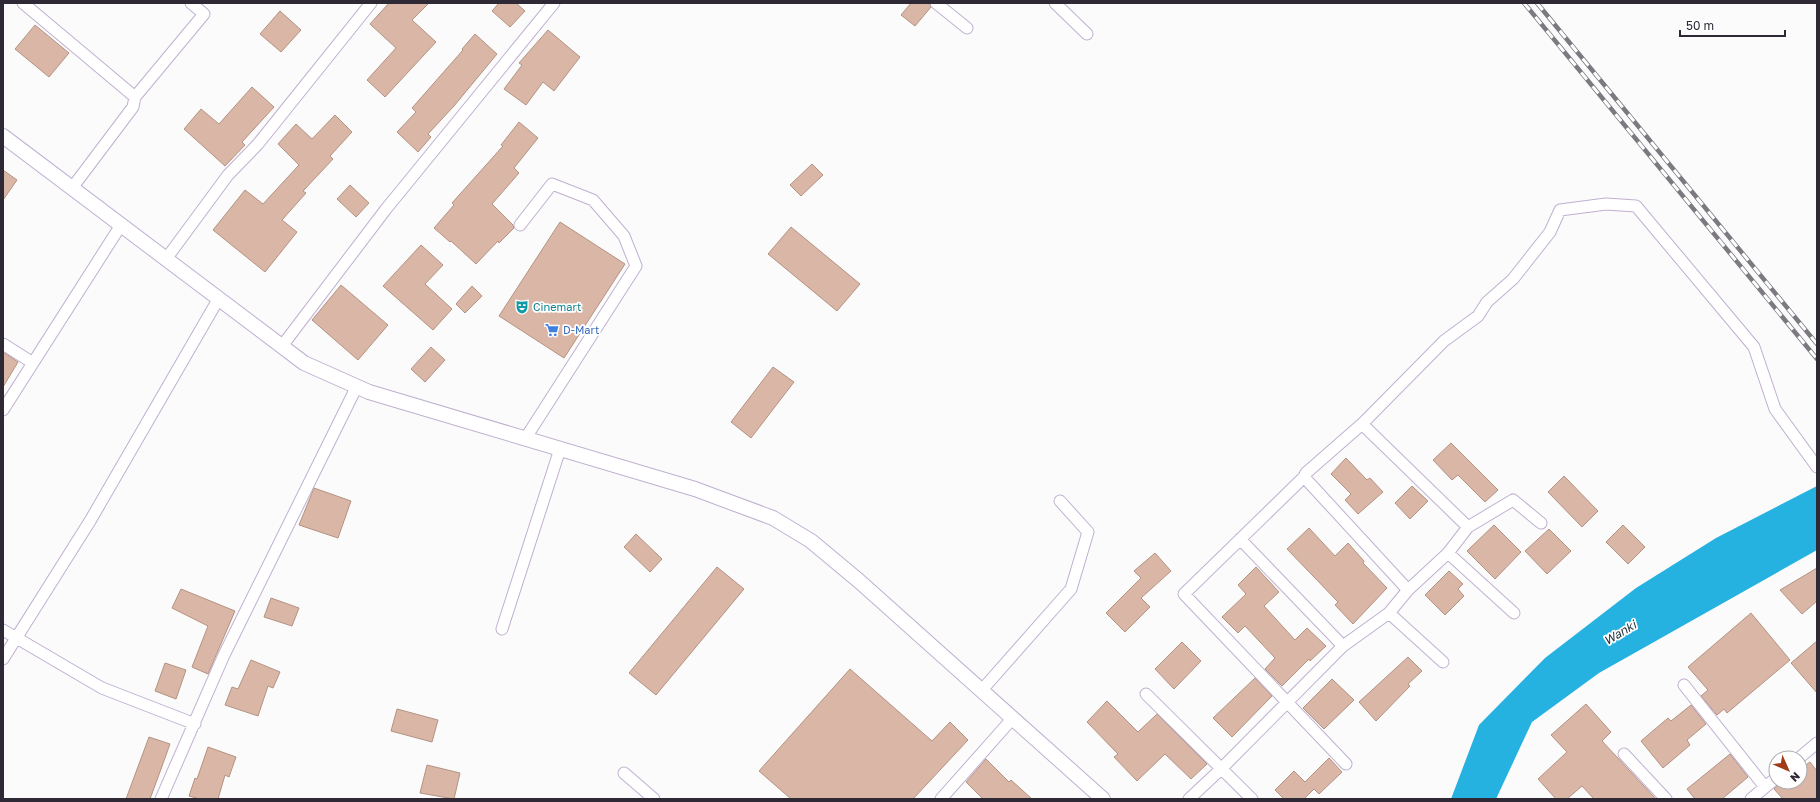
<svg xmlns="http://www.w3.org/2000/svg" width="1820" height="802" font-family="'Golos Text',sans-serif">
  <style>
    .water { fill: #25b2e1 }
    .building { fill: #dab6a6; stroke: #b49282 }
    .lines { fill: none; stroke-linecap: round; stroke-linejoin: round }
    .minor-casing { stroke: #c0b0d0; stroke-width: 13 }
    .tertiary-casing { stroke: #c0b0d0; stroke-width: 16 }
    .minor { stroke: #fff; stroke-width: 11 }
    .tertiary { stroke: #fff; stroke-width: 14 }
    .rail-casing { stroke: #7d7981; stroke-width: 4.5 }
    .rail { stroke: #fff; stroke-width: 3; stroke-dasharray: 9; stroke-linecap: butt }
    .labels { text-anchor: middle; stroke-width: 3.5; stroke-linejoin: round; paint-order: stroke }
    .culture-label { font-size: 11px; fill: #0d838f; stroke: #fff; text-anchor: start }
    .shop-label { font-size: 11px; fill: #366cbe; stroke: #fff; text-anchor: start }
    .water-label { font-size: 12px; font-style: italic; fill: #20353f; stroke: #fff }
  </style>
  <rect width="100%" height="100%" fill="#fbfbfb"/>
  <path class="water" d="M 1817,486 L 1817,550 L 1599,673 L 1532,722 L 1496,799 L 1451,799 L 1479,725 L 1545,658 L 1636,588 L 1716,538 Z"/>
  <path class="building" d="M 389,3 L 429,3 L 412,20 L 436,42 L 385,97 L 367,80 L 396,48 L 370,24 Z
    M 499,3 L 516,3 L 525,11 L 510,27 L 492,11 Z
    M 911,3 L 929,3 L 931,7 L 915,26 L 901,15 Z
    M 280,11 L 301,30 L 281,52 L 260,34 Z
    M 35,25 L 69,53 L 49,77 L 15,49 Z
    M 548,30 L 580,57 L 554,91 L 543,82 L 526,105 L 504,89 L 522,65 L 519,63 Z
    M 475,34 L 497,54 L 454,106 L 428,134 L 431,137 L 418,152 L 397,132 L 416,112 L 412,108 L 463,50 L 462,49 Z
    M 252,87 L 274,107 L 242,142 L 245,145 L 225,166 L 184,129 L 201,109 L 219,124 Z
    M 335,115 L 352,132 L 330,156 L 333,159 L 303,191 L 306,193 L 282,220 L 297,232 L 265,272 L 213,230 L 245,190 L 263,204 L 299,165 L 278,144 L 296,124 L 312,139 Z
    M 519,122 L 538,138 L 514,168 L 519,173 L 492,204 L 513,225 L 514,228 L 499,243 L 498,241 L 476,264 L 451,241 L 450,242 L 434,228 L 454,205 L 452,203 L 503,146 L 501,145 Z
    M 812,164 L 823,175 L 801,196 L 790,185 Z
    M 3,170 L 17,180 L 3,200 Z
    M 350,185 L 369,203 L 356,217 L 337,199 Z
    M 560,222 L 625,264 L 564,358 L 499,316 Z
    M 791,227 L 860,284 L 837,311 L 768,254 Z
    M 421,245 L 443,265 L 425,284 L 452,309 L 433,330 L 383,286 Z
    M 341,285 L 388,325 L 358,360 L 312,320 Z
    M 472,286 L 482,296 L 465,313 L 456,304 Z
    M 431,347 L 445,360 L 425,382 L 411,369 Z
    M 3,352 L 18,362 L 3,387 Z
    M 773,367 L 794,382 L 751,438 L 731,422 Z
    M 1451,443 L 1498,490 L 1485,502 L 1458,475 L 1452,480 L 1433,460 Z
    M 1346,458 L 1367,480 L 1370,478 L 1383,492 L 1358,514 L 1345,500 L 1351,494 L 1331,474 Z
    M 1564,476 L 1598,511 L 1582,527 L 1548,492 Z
    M 1412,486 L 1428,501 L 1410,519 L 1395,503 Z
    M 314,488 L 351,501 L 338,538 L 299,525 Z
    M 1494,525 L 1521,552 L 1495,579 L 1467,551 Z
    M 1623,525 L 1645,547 L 1628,564 L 1606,542 Z
    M 1309,528 L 1335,556 L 1348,543 L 1364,561 L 1363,563 L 1387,588 L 1353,624 L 1335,605 L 1338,602 L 1287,549 Z
    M 1549,529 L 1571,551 L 1547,574 L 1525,551 Z
    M 636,534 L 662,559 L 650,572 L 624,547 Z
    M 1155,553 L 1171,571 L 1141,598 L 1150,607 L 1125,632 L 1106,613 L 1141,578 L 1134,571 Z
    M 717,567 L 744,589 L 656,695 L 629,673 Z
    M 1256,567 L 1279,592 L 1264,606 L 1295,640 L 1307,628 L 1326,646 L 1310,661 L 1309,659 L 1282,686 L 1265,669 L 1275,658 L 1245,626 L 1238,633 L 1222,617 L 1246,594 L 1238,585 Z
    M 1817,568 L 1817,601 L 1802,614 L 1780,590 Z
    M 1449,571 L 1463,584 L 1458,589 L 1464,596 L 1445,615 L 1425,595 Z
    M 181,589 L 235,611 L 208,674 L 192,667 L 208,626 L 172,608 Z
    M 271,598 L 299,608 L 292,626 L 264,617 Z
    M 1751,613 L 1790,660 L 1727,713 L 1724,709 L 1717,715 L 1701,696 L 1708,690 L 1688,667 Z
    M 1817,641 L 1817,693 L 1791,663 Z
    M 1182,642 L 1201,661 L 1174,689 L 1155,669 Z
    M 1408,657 L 1422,671 L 1408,684 L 1410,686 L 1376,721 L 1359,702 Z
    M 251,660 L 280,672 L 273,688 L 268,686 L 258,716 L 225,705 L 232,687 L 238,689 Z
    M 165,663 L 186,670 L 176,699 L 155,691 Z
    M 850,669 L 932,741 L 950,722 L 968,740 L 913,799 L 791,799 L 759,771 Z
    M 1255,678 L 1272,696 L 1232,737 L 1213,718 Z
    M 1332,679 L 1354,700 L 1324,729 L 1303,708 Z
    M 1107,701 L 1138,732 L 1157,714 L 1207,764 L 1191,779 L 1165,754 L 1137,781 L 1114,757 L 1118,754 L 1087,722 Z
    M 1586,704 L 1611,732 L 1602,741 L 1656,799 L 1594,799 L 1582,786 L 1567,799 L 1556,799 L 1538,779 L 1567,752 L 1551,735 Z
    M 1691,705 L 1706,724 L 1687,740 L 1690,745 L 1663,768 L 1641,741 L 1668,718 L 1671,721 Z
    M 397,709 L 438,720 L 432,742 L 391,731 Z
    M 149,737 L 170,744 L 161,769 L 150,799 L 126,799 Z
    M 208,747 L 236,757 L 229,777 L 225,775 L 218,799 L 200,799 L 189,796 L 195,778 L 197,779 Z
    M 1730,754 L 1748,777 L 1722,799 L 1695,799 L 1687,789 Z
    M 1329,758 L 1342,772 L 1319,794 L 1314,789 L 1304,799 L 1284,799 L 1275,790 L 1294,771 L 1305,782 Z
    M 986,759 L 1009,782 L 1011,780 L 1032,799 L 983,799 L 966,782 Z
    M 1810,762 L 1817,771 L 1817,799 L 1783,799 L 1774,789 L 1782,782 L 1800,782 L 1800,769 Z
    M 427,765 L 460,773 L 454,799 L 420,793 Z"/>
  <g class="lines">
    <g class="minor-casing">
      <path id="minor" d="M 23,3 L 135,97
        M 936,3 L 967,28
        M 1055,3 L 1087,34
        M 72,188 L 133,107 L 135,97 L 204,14 L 191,3
        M 520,225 L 552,184 L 593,200 L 624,236 L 636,266 L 525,439
        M 166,259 L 228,175 L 258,144 L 371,3
        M 3,344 L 33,363
        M 282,346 L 386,209 L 554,3
        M 3,410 L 121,225
        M 1362,424 L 1468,527
        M 1304,477 L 1408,590
        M 1240,539 L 1343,646
        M 1448,553 L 1514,613
        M 1389,613 L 1443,662
        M 502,629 L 560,449
        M 3,630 L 102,688 L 195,724
        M 3,659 L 90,521 L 219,298
        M 1684,685 L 1765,787
        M 981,691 L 1071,589 L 1088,532 L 1060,501
        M 1146,694 L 1252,799
        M 1624,754 L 1666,799
        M 1799,758 L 1817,743
        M 1346,764 L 1184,594 L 1304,477 L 1306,473 L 1362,424 L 1444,341 L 1478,316 L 1487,302 L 1513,279 L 1550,232 L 1560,210 L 1606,204 L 1636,206 L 1754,347 L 1775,409 L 1817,467
        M 624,773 L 654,799
        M 161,799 L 224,655 L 357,386
        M 941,799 L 1012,719
        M 1189,799 L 1221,769 L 1343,646 L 1389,613 L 1408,590 L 1448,553 L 1468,527 L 1513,500 L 1541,523
        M 1751,799 L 1776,778"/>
    </g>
    <g class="tertiary-casing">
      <path id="tertiary" d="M 3,136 L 304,363 L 369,392 L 695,489 L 773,518 L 811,541 L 859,581 L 1103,799"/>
    </g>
    <use href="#minor" class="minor"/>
    <use href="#tertiary" class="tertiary"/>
    <g class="rail-casing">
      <path id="rail" d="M 1524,3 L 1817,359
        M 1537,3 L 1817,344"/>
    </g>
    <use href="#rail" class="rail"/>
  </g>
  <defs>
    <g id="theatre-bare" transform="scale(1.08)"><path d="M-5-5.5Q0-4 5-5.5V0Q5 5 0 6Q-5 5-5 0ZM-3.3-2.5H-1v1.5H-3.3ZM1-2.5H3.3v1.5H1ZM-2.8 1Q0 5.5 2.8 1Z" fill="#0f9aa8" stroke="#fff" stroke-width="2.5" paint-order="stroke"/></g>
    <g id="supermarket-bare" transform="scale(1.08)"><path d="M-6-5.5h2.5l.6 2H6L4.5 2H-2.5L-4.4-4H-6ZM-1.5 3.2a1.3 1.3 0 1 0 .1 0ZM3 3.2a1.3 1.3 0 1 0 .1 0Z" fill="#3f7fe0" stroke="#fff" stroke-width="2.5" paint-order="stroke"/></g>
  </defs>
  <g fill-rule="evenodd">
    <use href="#theatre-bare" x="522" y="307"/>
    <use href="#supermarket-bare" x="552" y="330"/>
  </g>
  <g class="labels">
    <g class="culture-label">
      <text x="533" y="311">Cinemart</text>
    </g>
    <g class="shop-label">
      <text x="563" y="334">D-Mart</text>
    </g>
    <g class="water-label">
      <text transform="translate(1620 633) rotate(-31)" y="4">Wanki</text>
    </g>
  </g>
  <rect width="1820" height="802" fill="none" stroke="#2f2936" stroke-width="8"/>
  <g transform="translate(1788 770) rotate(135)"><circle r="19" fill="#ffffff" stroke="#aca9af"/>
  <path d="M0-3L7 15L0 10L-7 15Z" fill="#a23b1b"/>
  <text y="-6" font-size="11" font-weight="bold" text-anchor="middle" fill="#2f2936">N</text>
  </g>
  <path d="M1680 30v6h105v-6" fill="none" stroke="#2f2936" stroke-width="2"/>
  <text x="1686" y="30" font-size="12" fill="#2f2936" stroke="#ffffff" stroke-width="3" paint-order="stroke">50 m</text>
</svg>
